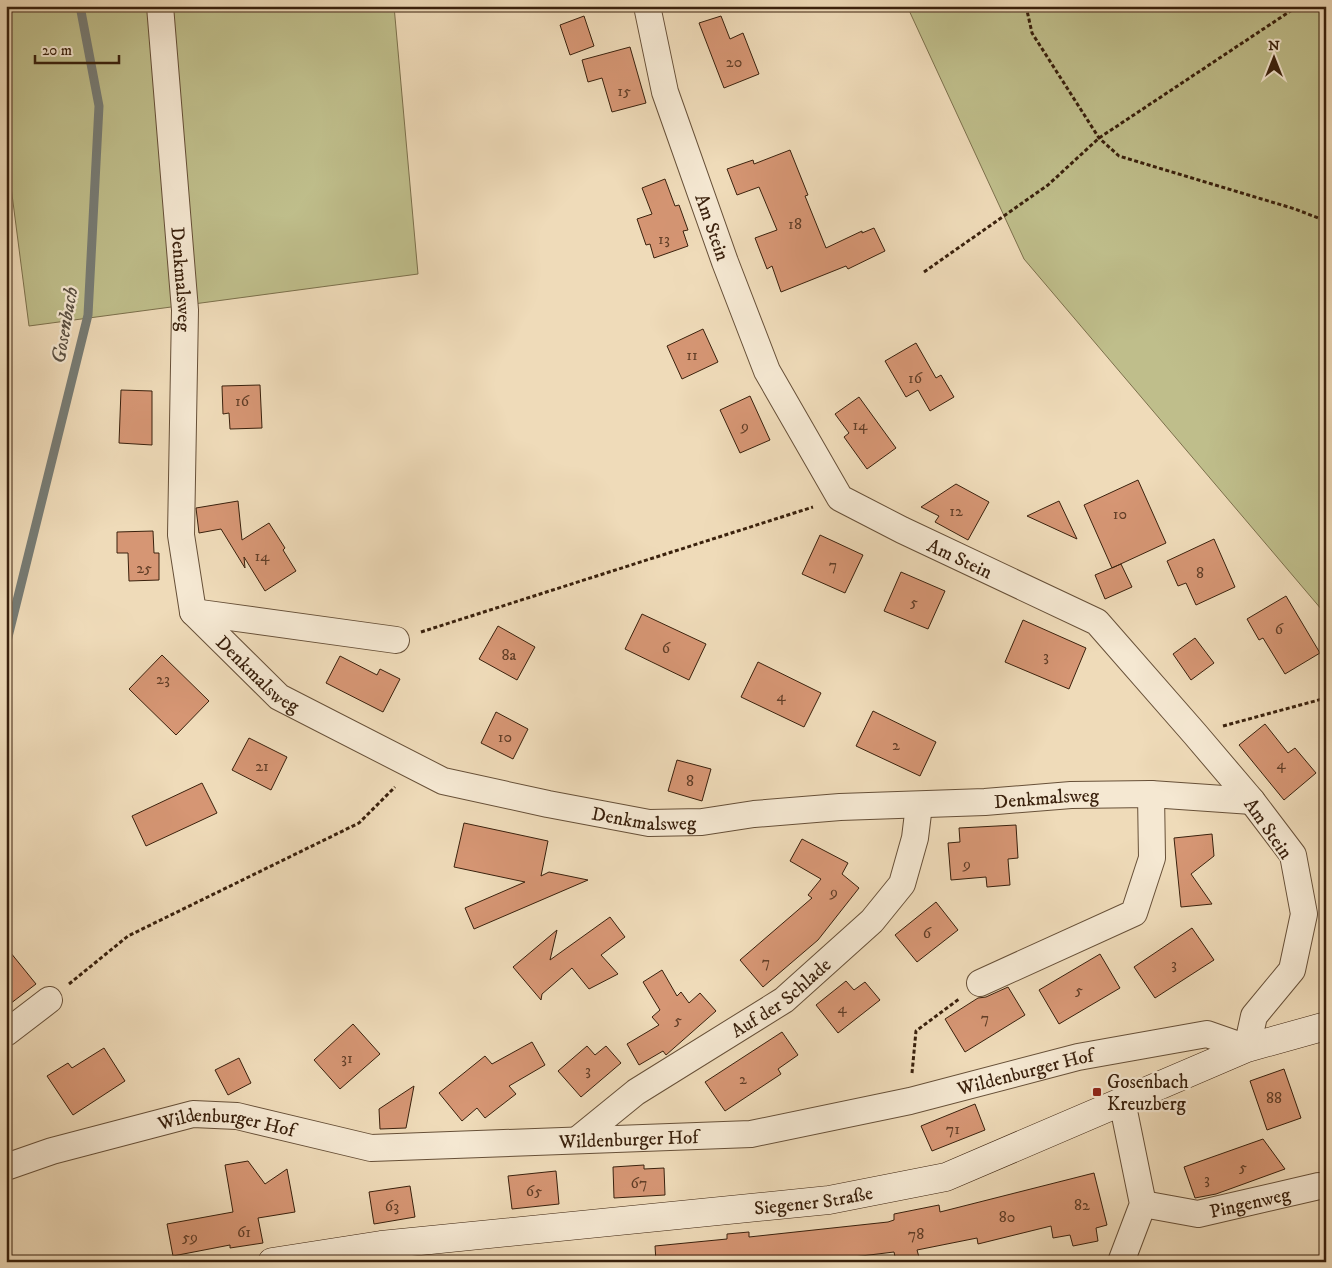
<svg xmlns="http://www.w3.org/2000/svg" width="1332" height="1268" font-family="'IM FELL DW Pica',serif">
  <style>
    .green { fill: #bfbe8b; stroke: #7c704c }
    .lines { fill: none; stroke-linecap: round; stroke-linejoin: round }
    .stream { stroke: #777c75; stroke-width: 9 }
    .building { fill: #d69674; stroke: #3a210d }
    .minor-casing { stroke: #675038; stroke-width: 28 }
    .secondary-casing { stroke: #3a210d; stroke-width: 29 }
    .path { stroke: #3a210d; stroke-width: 3; stroke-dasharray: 4 2.5; stroke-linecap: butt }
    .minor { stroke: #f5e8d2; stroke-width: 26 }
    .secondary { stroke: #f5e8d2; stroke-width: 28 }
    .poi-dot { fill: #8f2418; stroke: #f5e8d2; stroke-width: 2 }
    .labels { text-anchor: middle; stroke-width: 4.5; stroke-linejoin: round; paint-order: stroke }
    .number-label { font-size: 16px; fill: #613e27 }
    .street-label { font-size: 19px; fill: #3a210d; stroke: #f5e8d2 }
    .poi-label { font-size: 19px; fill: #3a210d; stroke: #f5e8d2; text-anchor: start }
    .water-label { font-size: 20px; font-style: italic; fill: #584e41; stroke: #f5e8d2 }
  </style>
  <rect width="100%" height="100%" fill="#efdbb9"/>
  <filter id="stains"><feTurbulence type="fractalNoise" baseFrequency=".004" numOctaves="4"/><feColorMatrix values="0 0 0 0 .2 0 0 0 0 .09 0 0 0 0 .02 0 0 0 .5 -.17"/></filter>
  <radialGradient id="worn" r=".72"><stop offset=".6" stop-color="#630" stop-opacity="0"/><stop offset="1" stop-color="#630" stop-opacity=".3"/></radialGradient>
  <path class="green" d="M 6,6 L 394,6 L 418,274 L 29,326 L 6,148 Z
    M 907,6 L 1326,6 L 1326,609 L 1322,610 L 1024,259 Z"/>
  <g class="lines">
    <path class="stream" d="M 6,645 L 88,315 L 99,106 L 80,6"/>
  </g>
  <path class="building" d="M 584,16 L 594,46 L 570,55 L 560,25 Z
    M 721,16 L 730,39 L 743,33 L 759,74 L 724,88 L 699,23 Z
    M 630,47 L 646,103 L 612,112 L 602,78 L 588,82 L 582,60 Z
    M 790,150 L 808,195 L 805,196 L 826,248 L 862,231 L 862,233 L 874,228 L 885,251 L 848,269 L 846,266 L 781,292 L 772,266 L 767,269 L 755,238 L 777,230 L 759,187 L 737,195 L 727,169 L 753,160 L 754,164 Z
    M 665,179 L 675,206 L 679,205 L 688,230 L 683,231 L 688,246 L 654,258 L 650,244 L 646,245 L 637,219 L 652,214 L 642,188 Z
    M 703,329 L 718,362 L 682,379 L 667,346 Z
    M 916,343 L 936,378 L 941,375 L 954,397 L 930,411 L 918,390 L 906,397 L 885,361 Z
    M 260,385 L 262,428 L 230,429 L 229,413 L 223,414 L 222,386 Z
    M 121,390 L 152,391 L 152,445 L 119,443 Z
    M 750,396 L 770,440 L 740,453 L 720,410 Z
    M 859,397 L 896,448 L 867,469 L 844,437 L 849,433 L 835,414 Z
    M 1138,480 L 1166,543 L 1112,568 L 1084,505 Z
    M 956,484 L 989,502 L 968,540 L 935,522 L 939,516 L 921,507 Z
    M 238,501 L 242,540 L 269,523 L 285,548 L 283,550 L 296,571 L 265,591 L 244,557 L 245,568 L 221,529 L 199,533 L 196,508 Z
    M 1059,501 L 1077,539 L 1027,516 Z
    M 153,531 L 154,553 L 159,553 L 159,580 L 129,581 L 128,553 L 117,553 L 117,532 Z
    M 820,535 L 863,555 L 845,593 L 802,574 Z
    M 1214,539 L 1235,587 L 1196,605 L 1186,583 L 1178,586 L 1167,561 Z
    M 1121,564 L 1132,587 L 1105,599 L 1095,575 Z
    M 901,572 L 945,591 L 928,629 L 884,611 Z
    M 1286,596 L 1320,653 L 1285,674 L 1263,638 L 1259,640 L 1247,619 Z
    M 642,614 L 706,644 L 689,680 L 625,649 Z
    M 1023,620 L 1086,648 L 1069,689 L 1005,662 Z
    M 498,626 L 535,647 L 517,680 L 479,659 Z
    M 1195,638 L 1214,663 L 1191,680 L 1173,654 Z
    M 162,655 L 209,701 L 176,735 L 129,689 Z
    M 340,656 L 377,675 L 380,669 L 400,679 L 383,712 L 326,683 Z
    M 758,662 L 821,693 L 804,727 L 741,697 Z
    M 873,711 L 936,742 L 920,776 L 856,746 Z
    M 496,712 L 528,729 L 513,759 L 481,743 Z
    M 1265,724 L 1288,753 L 1295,748 L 1316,773 L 1284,800 L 1239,745 Z
    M 249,738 L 287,757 L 271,790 L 232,770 Z
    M 677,760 L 711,769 L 702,801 L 668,791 Z
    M 202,783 L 217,813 L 146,846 L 132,816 Z
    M 464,823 L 548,841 L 541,876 L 549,872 L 588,880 L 474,929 L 465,908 L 525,882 L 454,867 Z
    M 1016,825 L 1018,858 L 1008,859 L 1010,885 L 987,887 L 986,877 L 951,880 L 948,843 L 960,842 L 959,828 Z
    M 1212,834 L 1214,856 L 1191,874 L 1212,904 L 1181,907 L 1174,838 Z
    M 802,839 L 848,863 L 842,874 L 859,888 L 818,940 L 763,987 L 740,960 L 812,898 L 808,895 L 821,879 L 790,861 Z
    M 936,902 L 958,930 L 917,962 L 895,935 Z
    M 610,917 L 625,937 L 601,955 L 618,974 L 589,989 L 572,968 L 542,994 L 541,1000 L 513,967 L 557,930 L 550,960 Z
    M 1192,928 L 1214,960 L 1155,998 L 1134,967 Z
    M 6,947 L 36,984 L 6,1007 Z
    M 1100,954 L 1120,988 L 1059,1024 L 1039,990 Z
    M 662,970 L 677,996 L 681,992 L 689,1003 L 700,993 L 716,1011 L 666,1055 L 663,1051 L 639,1065 L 627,1044 L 659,1025 L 652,1017 L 660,1010 L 643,982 Z
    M 846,981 L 854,990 L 865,982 L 880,1000 L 838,1033 L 816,1005 Z
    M 1008,987 L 1025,1015 L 965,1052 L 945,1019 L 978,998 L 986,997 Z
    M 353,1024 L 380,1054 L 340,1089 L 314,1060 Z
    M 782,1032 L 798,1055 L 778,1069 L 781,1074 L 725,1111 L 705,1082 Z
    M 532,1042 L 545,1065 L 509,1086 L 516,1094 L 485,1118 L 477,1108 L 462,1121 L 439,1093 L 485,1056 L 492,1064 Z
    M 587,1046 L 595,1055 L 606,1046 L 621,1063 L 581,1097 L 558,1071 Z
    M 104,1048 L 125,1081 L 73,1115 L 47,1076 L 68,1063 L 72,1068 Z
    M 239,1058 L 251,1083 L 228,1095 L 215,1070 Z
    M 1284,1069 L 1301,1118 L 1267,1130 L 1250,1081 Z
    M 414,1086 L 406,1128 L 380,1129 L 379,1109 Z
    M 975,1104 L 985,1130 L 932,1151 L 921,1126 Z
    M 1263,1139 L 1285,1169 L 1216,1194 L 1195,1198 L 1184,1167 Z
    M 248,1161 L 265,1184 L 287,1169 L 295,1212 L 258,1218 L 263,1243 L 230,1248 L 230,1245 L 173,1256 L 167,1224 L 233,1212 L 225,1165 Z
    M 644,1165 L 644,1169 L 664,1168 L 665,1195 L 614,1198 L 613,1167 Z
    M 556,1171 L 559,1204 L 512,1209 L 508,1176 Z
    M 1094,1173 L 1107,1225 L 1096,1228 L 1098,1241 L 1073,1246 L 1070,1235 L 1053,1238 L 1051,1226 L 978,1244 L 977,1238 L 917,1250 L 919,1257 L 896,1261 L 894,1252 L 812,1262 L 656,1262 L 655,1246 L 727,1239 L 727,1234 L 749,1232 L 749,1237 L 888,1222 L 894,1220 L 894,1214 L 939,1205 L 940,1212 Z
    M 410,1186 L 415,1217 L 374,1224 L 369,1192 Z"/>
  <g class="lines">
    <g class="minor-casing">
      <g id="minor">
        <path id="s1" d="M 160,6 L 185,310 L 181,535 L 193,612 L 279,697 L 443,781 L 548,804 L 649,823 L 702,822 L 754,814 L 840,807 L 985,802 L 1071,795 L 1151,794 L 1252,801"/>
        <path d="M 193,612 L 396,640"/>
        <path d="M 980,983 L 1134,913 L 1152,858 L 1151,794"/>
        <path d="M 6,1033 L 49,1000"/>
        <path id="s2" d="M 577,1140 L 636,1092 L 784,1000 L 872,921 L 902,884 L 915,838 L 919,805"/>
        <path id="s3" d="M 6,1167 L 52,1151 L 193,1114 L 237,1116 L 371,1148 L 751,1134 L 910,1101 L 1078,1057 L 1207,1034 L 1247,1048 L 1254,1016 L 1292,970 L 1304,914 L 1293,855 L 1252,801 L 1195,734 L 1097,622 L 902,530 L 840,498 L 767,371 L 725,262 L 665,92 L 647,6"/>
        <path id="s4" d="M 1143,1204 L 1198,1214 L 1319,1186 L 1326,1187"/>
        <path d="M 1121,1262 L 1143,1204 L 1122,1101"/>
      </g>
    </g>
    <g class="secondary-casing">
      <g id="secondary">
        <path id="s5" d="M 272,1262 L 381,1245 L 829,1200 L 946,1177 L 1247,1048 L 1326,1026"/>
      </g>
    </g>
    <path class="path" d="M 1026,6 L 1032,33 L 1099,138 L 1119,156 L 1295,209 L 1326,221
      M 924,272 L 1048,185 L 1099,138 L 1298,6
      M 421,632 L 813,507
      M 1223,726 L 1326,698
      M 69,984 L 128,936 L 359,823 L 395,787
      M 912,1073 L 916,1031 L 959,999"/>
    <use href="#minor" class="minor"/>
    <use href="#secondary" class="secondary"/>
  </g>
  <rect class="poi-dot" x="1092" y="1087" width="10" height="10" rx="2.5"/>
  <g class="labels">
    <g class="number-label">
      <text x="734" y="67">20</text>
      <text x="624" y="96">15</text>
      <text x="795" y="229">18</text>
      <text x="664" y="244">13</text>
      <text x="692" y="360">11</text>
      <text x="915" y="383">16</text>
      <text x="242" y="406">16</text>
      <text x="860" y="430">14</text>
      <text x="745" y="431">9</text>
      <text x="956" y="516">12</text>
      <text x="1120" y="519">10</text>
      <text x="262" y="561">14</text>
      <text x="833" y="570">7</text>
      <text x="144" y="573">25</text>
      <text x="1200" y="578">8</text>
      <text x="914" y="607">5</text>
      <text x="1279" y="634">6</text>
      <text x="666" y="653">6</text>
      <text x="509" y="660">8a</text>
      <text x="1046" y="661">3</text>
      <text x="163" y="684">23</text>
      <text x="781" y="701">4</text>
      <text x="505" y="742">10</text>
      <text x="896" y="750">2</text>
      <text x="1281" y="769">4</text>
      <text x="262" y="771">21</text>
      <text x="690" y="786">8</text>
      <text x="967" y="869">9</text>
      <text x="834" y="897">9</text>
      <text x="927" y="938">6</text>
      <text x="766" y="967">7</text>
      <text x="1174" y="969">3</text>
      <text x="1079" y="995">5</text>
      <text x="842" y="1013">4</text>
      <text x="985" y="1023">7</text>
      <text x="678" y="1025">5</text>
      <text x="347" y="1063">31</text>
      <text x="588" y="1075">3</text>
      <text x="743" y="1084">2</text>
      <text x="1274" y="1103">88</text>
      <text x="953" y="1134">71</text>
      <text x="1243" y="1172">5</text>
      <text x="1207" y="1184">3</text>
      <text x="639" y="1188">67</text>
      <text x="534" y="1196">65</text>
      <text x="1082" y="1210">82</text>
      <text x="392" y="1211">63</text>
      <text x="1007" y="1222">80</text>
      <text x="244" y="1237">61</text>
      <text x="916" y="1239">78</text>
      <text x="190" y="1242">59</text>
    </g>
    <g class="street-label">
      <text transform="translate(713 227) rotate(71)" y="7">Am Stein</text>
      <text dy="7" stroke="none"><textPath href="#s1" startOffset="274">Denkmalsweg</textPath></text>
      <text transform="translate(960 558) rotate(25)" y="7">Am Stein</text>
      <text dy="7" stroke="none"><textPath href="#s1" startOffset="698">Denkmalsweg</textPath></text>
      <text dy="7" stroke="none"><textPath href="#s1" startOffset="1522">Denkmalsweg</textPath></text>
      <text dy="7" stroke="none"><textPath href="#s1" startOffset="1118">Denkmalsweg</textPath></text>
      <text transform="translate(1269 828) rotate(55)" y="7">Am Stein</text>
      <text dy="7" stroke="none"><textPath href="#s2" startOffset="249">Auf der Schlade</textPath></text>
      <text dy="7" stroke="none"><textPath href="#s3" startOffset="1038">Wildenburger Hof</textPath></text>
      <text dy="7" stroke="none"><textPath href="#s3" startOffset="228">Wildenburger Hof</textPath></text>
      <text dy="7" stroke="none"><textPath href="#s3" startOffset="634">Wildenburger Hof</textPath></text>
      <text dy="7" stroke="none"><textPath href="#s5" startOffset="545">Siegener Straße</textPath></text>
      <text dy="7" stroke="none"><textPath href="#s4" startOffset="109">Pingenweg</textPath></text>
    </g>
    <g class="poi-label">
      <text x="1107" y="1088">Gosenbach<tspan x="1107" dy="22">Kreuzberg</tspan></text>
    </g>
    <g class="water-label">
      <text transform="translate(64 325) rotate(-80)" y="7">Gosenbach</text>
    </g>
  </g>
  <rect width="1332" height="1268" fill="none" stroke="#efdbb9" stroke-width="25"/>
  <rect x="8" y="8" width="1317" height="1253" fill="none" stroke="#3a210d" stroke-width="2.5"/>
  <rect x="12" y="12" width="1307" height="1243" fill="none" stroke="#3a210d"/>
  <g transform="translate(1274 58)" stroke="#f5e8d2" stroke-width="4" paint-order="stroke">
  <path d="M0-4L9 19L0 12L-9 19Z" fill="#3a210d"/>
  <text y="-8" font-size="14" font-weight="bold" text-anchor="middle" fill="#3a210d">N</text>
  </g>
  <path d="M35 55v8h84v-8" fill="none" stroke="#3a210d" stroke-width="2.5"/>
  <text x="42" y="55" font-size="15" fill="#3a210d" stroke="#f5e8d2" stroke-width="4" paint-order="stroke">20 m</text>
  <rect width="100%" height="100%" filter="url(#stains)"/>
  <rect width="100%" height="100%" fill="url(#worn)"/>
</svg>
